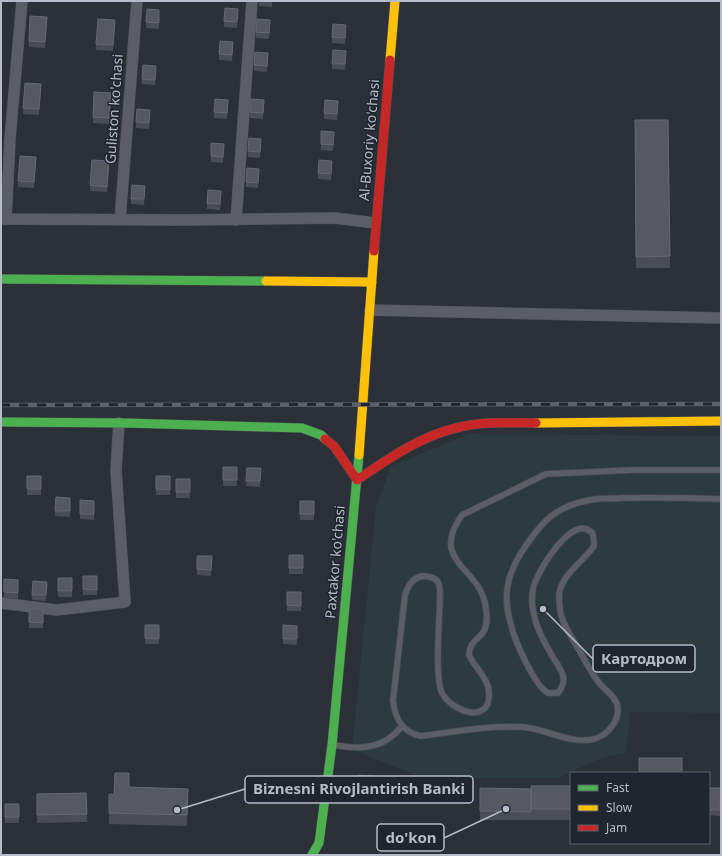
<svg xmlns="http://www.w3.org/2000/svg" width="722" height="856" font-family="'Noto Sans',sans-serif">
  <style>
    .pitch { fill: #2c3b3d }
    .lines { fill: none; stroke-linecap: round; stroke-linejoin: round }
    .lane-casing { stroke: #4a4c51; stroke-width: 7 }
    .street-casing { stroke: #4a4c51; stroke-width: 12 }
    .fast-casing { stroke: #4a4c51; stroke-width: 10 }
    .slow-casing { stroke: #4a4c51; stroke-width: 10 }
    .jam-casing { stroke: #4a4c51; stroke-width: 10 }
    .lane { stroke: #5b5e64; stroke-width: 5.5 }
    .street { stroke: #5b5e64; stroke-width: 11 }
    .fast { stroke: #4caf50; stroke-width: 9 }
    .slow { stroke: #ffc107; stroke-width: 9 }
    .jam { stroke: #c62828; stroke-width: 9 }
    .rail-casing { stroke: #5f6268; stroke-width: 4.5 }
    .rail { stroke: #1f2630; stroke-width: 3; stroke-dasharray: 9; stroke-linecap: butt }
    .wall { fill: #4a4d54 }
    .building { fill: #565960; stroke: #656970 }
    .labels { text-anchor: middle; stroke-width: 3; stroke-linejoin: round; paint-order: stroke }
    .street-label { font-size: 14px; fill: #b6bcc7; stroke: #1f2630 }
    .leader { fill: none; stroke: #b6bcc7; stroke-width: 1.5 }
    .callout-dot { fill: #b6bcc7; stroke: #1f2630; stroke-width: 1.5 }
    .callout { fill: #1f2630; stroke: #b6bcc7; stroke-width: 1.5 }
    .callout-label { font-size: 15px; text-anchor: middle; font-weight: bold; fill: #b6bcc7 }
  </style>
  <rect width="100%" height="100%" fill="#2c3037"/>
  <path class="pitch" d="M 469,434 L 721,436 L 721,713 L 630,712 L 626,753 L 604,757 L 558,778 L 423,778 L 352,750 L 376,507 L 391,466 Z"/>
  <g class="lines">
    <g class="lane-casing">
      <path id="lane" d="M 721,470 L 632,470 L 546,474 L 462,515 C 428,563 482,567 486,609 C 487,617 488,628 481,635 C 474,642 470,643 469,655 C 475,668 490,680 489,695 C 489,725 451,711 442,693 C 434,675 440,616 440,595 C 440,591 440,586 438,582 C 436,579 434,578 430,577 C 416,573 409,583 405,595 L 393,701 C 395,718 403,733 421,736 C 454,732 489,725 523,727 C 547,729 571,745 594,739 C 608,735 621,720 617,704 C 614,695 606,691 600,684 C 590,672 584,658 576,645 C 571,636 564,626 561,615 C 560,610 559,603 559,597 C 559,576 584,561 594,546 C 594,538 594,531 586,529 C 567,523 536,573 533,589 C 529,611 539,634 550,652 C 554,660 561,668 563,676 C 565,683 562,688 558,693 L 548,693 C 534,685 515,641 511,625 C 503,598 506,577 521,553 C 530,539 541,523 554,514 C 563,508 575,503 585,501 C 597,498 609,499 621,498 C 654,497 688,498 721,499
        M 334,745 C 361,750 384,749 402,726"/>
    </g>
    <g class="street-casing">
      <path id="street" d="M 1,219 L 186,220 L 335,218 L 375,223
        M 6,219 L 10,139 L 22,1
        M 120,220 L 137,1
        M 236,220 L 252,1
        M 370,310 L 721,318
        M 1,603 L 57,610 L 125,602 L 116,470 L 119,423"/>
    </g>
    <g class="fast-casing">
      <path id="fast" d="M 1,279 L 266,281
        M 1,422 L 126,423 L 302,428 L 321,435 L 325,439
        M 312,855 L 319,843 L 332,745 L 359,455"/>
    </g>
    <g class="slow-casing">
      <path id="slow" d="M 390,60 L 395,1
        M 266,281 L 372,282
        M 536,423 L 721,421
        M 359,455 L 374,251"/>
    </g>
    <g class="jam-casing">
      <path id="jam" d="M 374,251 L 390,60
        M 325,439 L 334,446 L 357,480 C 388,459 422,435 460,427 C 485,421 511,423 536,423"/>
    </g>
    <use href="#lane" class="lane"/>
    <use href="#street" class="street"/>
    <use href="#fast" class="fast"/>
    <use href="#slow" class="slow"/>
    <use href="#jam" class="jam"/>
    <g class="rail-casing">
      <path id="rail" d="M 1,405 L 721,404"/>
    </g>
    <use href="#rail" class="rail"/>
  </g>
  <path class="wall" d="M 259,1 L 272,1 L 272,7 L 259,6 Z
    M 337,1 L 350,1 L 350,2 Z
    M 238,14 L 237,28 L 224,27 L 224,21 Z
    M 159,16 L 159,29 L 146,28 L 146,22 Z
    M 47,23 L 45,48 L 29,47 L 29,41 Z
    M 115,26 L 113,51 L 96,50 L 96,44 Z
    M 270,26 L 269,39 L 256,38 L 256,32 Z
    M 346,31 L 345,44 L 332,43 L 332,37 Z
    M 233,48 L 232,61 L 219,60 L 219,54 Z
    M 346,57 L 345,70 L 332,69 L 332,64 Z
    M 268,59 L 267,72 L 254,71 L 254,65 Z
    M 156,72 L 155,85 L 142,84 L 142,79 Z
    M 41,90 L 39,115 L 23,114 L 23,108 Z
    M 111,99 L 109,124 L 93,123 L 93,117 Z
    M 228,106 L 227,119 L 214,118 L 214,112 Z
    M 264,106 L 263,119 L 250,118 L 250,112 Z
    M 338,107 L 337,120 L 324,119 L 324,113 Z
    M 150,116 L 149,129 L 136,128 L 136,122 Z
    M 635,120 L 668,120 L 670,268 L 636,268 Z
    M 334,138 L 333,151 L 321,150 L 321,144 Z
    M 261,145 L 260,158 L 248,157 L 248,151 Z
    M 224,150 L 223,163 L 211,162 L 211,156 Z
    M 36,163 L 34,188 L 18,187 L 18,181 Z
    M 109,167 L 107,192 L 90,191 L 90,185 Z
    M 332,167 L 331,180 L 318,179 L 318,173 Z
    M 259,175 L 258,188 L 246,187 L 246,182 Z
    M 145,192 L 144,205 L 131,204 L 131,199 Z
    M 221,197 L 220,210 L 207,209 L 207,203 Z
    M 223,467 L 237,467 L 237,486 L 223,486 Z
    M 247,468 L 261,468 L 260,487 L 246,486 Z
    M 27,476 L 41,476 L 41,495 L 27,495 Z
    M 156,476 L 170,476 L 170,495 L 156,495 Z
    M 176,479 L 190,479 L 190,498 L 176,498 Z
    M 56,497 L 70,498 L 70,517 L 55,516 Z
    M 80,500 L 94,501 L 94,520 L 80,519 Z
    M 300,501 L 314,501 L 314,520 L 300,520 Z
    M 289,555 L 303,555 L 303,574 L 289,574 Z
    M 197,556 L 212,556 L 211,576 L 197,575 Z
    M 83,576 L 97,576 L 97,595 L 83,595 Z
    M 58,578 L 72,578 L 72,597 L 58,597 Z
    M 4,579 L 18,580 L 18,599 L 4,598 Z
    M 33,581 L 47,582 L 46,601 L 32,600 Z
    M 287,592 L 301,592 L 301,611 L 287,611 Z
    M 29,609 L 43,609 L 43,628 L 29,628 Z
    M 145,625 L 159,625 L 159,644 L 145,644 Z
    M 283,625 L 297,626 L 297,645 L 283,644 Z
    M 372,782 L 370,796 L 357,795 L 357,789 Z
    M 571,786 L 571,820 L 480,820 L 480,788 L 531,789 Z
    M 129,787 L 188,789 L 187,826 L 109,824 L 109,794 L 114,795 Z
    M 709,788 L 721,788 L 720,816 L 709,815 Z
    M 86,793 L 87,822 L 37,823 L 37,794 Z
    M 5,804 L 19,804 L 19,823 L 5,823 Z"/>
  <path class="building" d="M 225,8 L 238,9 L 237,22 L 224,21 Z
    M 147,9 L 159,10 L 159,23 L 146,22 Z
    M 30,16 L 47,17 L 45,42 L 29,41 Z
    M 98,19 L 115,20 L 113,45 L 96,44 Z
    M 257,19 L 270,20 L 269,33 L 256,32 Z
    M 333,24 L 346,25 L 345,38 L 332,37 Z
    M 220,41 L 233,42 L 232,55 L 219,54 Z
    M 333,50 L 346,51 L 345,64 L 332,64 Z
    M 255,52 L 268,53 L 267,66 L 254,65 Z
    M 143,65 L 156,66 L 155,80 L 142,79 Z
    M 25,83 L 41,84 L 39,109 L 23,108 Z
    M 94,92 L 111,93 L 109,118 L 93,117 Z
    M 215,99 L 228,100 L 227,113 L 214,112 Z
    M 251,99 L 264,100 L 263,113 L 250,112 Z
    M 325,100 L 338,101 L 337,114 L 324,113 Z
    M 137,109 L 150,110 L 149,123 L 136,122 Z
    M 635,120 L 668,120 L 670,256 L 636,257 Z
    M 321,131 L 334,132 L 333,145 L 321,144 Z
    M 249,138 L 261,139 L 260,152 L 248,151 Z
    M 211,143 L 224,144 L 223,157 L 211,156 Z
    M 20,156 L 36,157 L 34,182 L 18,181 Z
    M 92,160 L 109,161 L 107,187 L 90,185 Z
    M 319,160 L 332,161 L 331,174 L 318,173 Z
    M 247,168 L 259,169 L 258,183 L 246,182 Z
    M 132,185 L 145,186 L 144,199 L 131,199 Z
    M 208,190 L 221,191 L 220,204 L 207,203 Z
    M 223,467 L 237,467 L 237,480 L 223,480 Z
    M 247,468 L 261,468 L 260,481 L 246,481 Z
    M 27,476 L 41,476 L 41,489 L 27,489 Z
    M 156,476 L 170,476 L 170,490 L 156,489 Z
    M 176,479 L 190,479 L 190,492 L 176,492 Z
    M 56,497 L 70,498 L 70,511 L 55,511 Z
    M 80,500 L 94,501 L 94,514 L 80,514 Z
    M 300,501 L 314,501 L 314,514 L 300,514 Z
    M 289,555 L 303,555 L 303,568 L 289,568 Z
    M 197,556 L 212,556 L 211,570 L 197,569 Z
    M 83,576 L 97,576 L 97,590 L 83,589 Z
    M 58,578 L 72,578 L 72,591 L 58,591 Z
    M 4,579 L 18,580 L 18,593 L 4,592 Z
    M 33,581 L 47,582 L 46,595 L 32,595 Z
    M 287,592 L 301,592 L 301,606 L 287,605 Z
    M 29,609 L 43,609 L 43,623 L 29,622 Z
    M 145,625 L 159,625 L 159,639 L 145,638 Z
    M 283,625 L 297,626 L 297,639 L 283,639 Z
    M 639,758 L 682,758 L 682,773 L 639,773 Z
    M 115,773 L 129,773 L 129,787 L 188,789 L 187,815 L 109,813 L 109,794 L 114,795 Z
    M 359,775 L 372,776 L 370,790 L 357,789 Z
    M 531,786 L 571,786 L 571,809 L 531,809 Z
    M 480,788 L 531,789 L 531,812 L 480,811 Z
    M 709,788 L 721,788 L 720,810 L 709,810 Z
    M 86,793 L 87,814 L 37,815 L 37,794 Z
    M 5,804 L 19,804 L 19,817 L 5,817 Z"/>
  <g class="labels">
    <g class="street-label">
      <text transform="translate(114 109) rotate(-86)" y="5">Guliston ko'chasi</text>
      <text transform="translate(369 140) rotate(-85)" y="5">Al-Buxoriy ko'chasi</text>
      <text transform="translate(335 562) rotate(-85)" y="5">Paxtakor ko'chasi</text>
    </g>
  </g>
  <path class="leader" d="M543 609L593 659M177 810L245 789M506 809L444 838"/>
  <g class="callout-dot">
    <circle cx="543" cy="609" r="4"/>
    <circle cx="177" cy="810" r="4"/>
    <circle cx="506" cy="809" r="4"/>
  </g>
  <g class="callout">
    <rect x="593" y="645" width="102" height="27" rx="4"/>
    <rect x="245" y="776" width="228" height="27" rx="4"/>
    <rect x="377" y="824" width="67" height="27" rx="4"/>
  </g>
  <g class="callout-label">
    <text x="644" y="664">Картодром</text>
    <text x="359" y="794">Biznesni Rivojlantirish Banki</text>
    <text x="411" y="843">do'kon</text>
  </g>
  <rect width="722" height="856" fill="none" stroke="#b6bcc7" stroke-width="4"/>
  <rect x="570" y="772" width="140" height="72" fill="#1f2630" stroke="#5b626c"/>
  <rect x="578" y="785" width="20" height="6" fill="#4caf50" stroke="#5b626c"/>
  <text x="606" y="792" font-size="12" fill="#b6bcc7">Fast</text>
  <rect x="578" y="805" width="20" height="6" fill="#ffc107" stroke="#5b626c"/>
  <text x="606" y="812" font-size="12" fill="#b6bcc7">Slow</text>
  <rect x="578" y="825" width="20" height="6" fill="#c62828" stroke="#5b626c"/>
  <text x="606" y="832" font-size="12" fill="#b6bcc7">Jam</text>
</svg>
